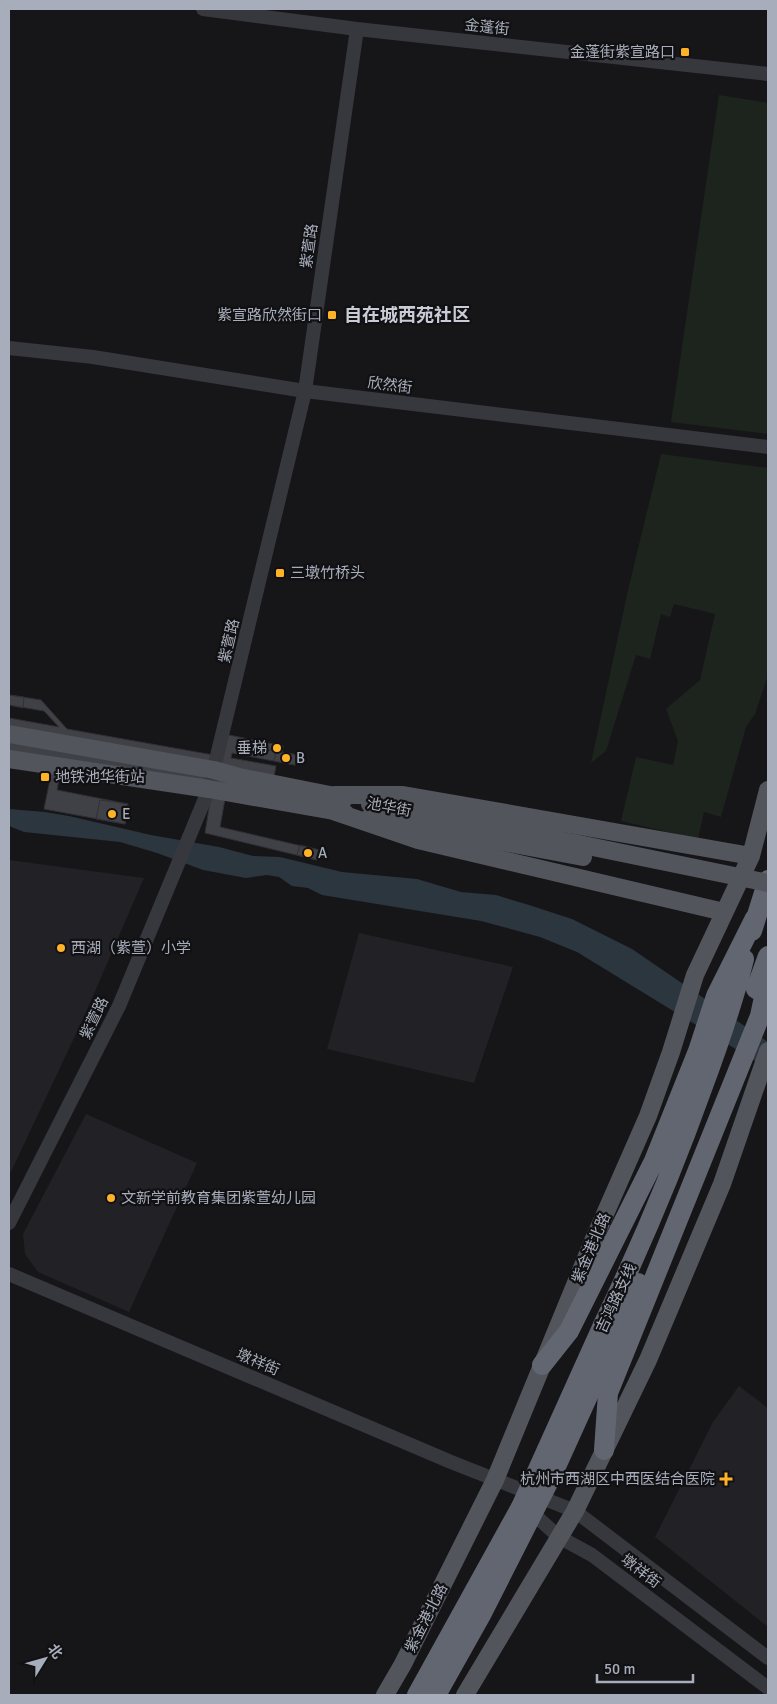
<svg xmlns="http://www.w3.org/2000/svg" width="777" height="1704" font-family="Signika,'Noto Sans SC',sans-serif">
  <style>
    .built { fill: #222226 }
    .green { fill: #1c241d }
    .water { fill: #2b363e }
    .building { fill: #404146; stroke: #303035 }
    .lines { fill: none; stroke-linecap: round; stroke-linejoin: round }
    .minor { stroke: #37383e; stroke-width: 14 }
    .major { stroke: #53555d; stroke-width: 18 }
    .highway { stroke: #626670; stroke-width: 20 }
    .major-bridge { stroke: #53555d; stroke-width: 18 }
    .highway-bridge { stroke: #626670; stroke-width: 20 }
    .poi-dot { fill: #ffb228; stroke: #111114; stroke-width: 2 }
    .labels { text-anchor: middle; stroke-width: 4.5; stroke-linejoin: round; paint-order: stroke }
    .street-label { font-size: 15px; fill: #a7adba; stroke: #111114 }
    .poi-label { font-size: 15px; fill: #a7adba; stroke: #111114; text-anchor: start }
    .quarter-label { font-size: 18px; font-weight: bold; fill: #c9ccd6; stroke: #111114 }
  </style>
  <rect width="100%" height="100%" fill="#161619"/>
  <path class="built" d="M 9,860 L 144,878 L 83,1019 L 9,1176 Z
    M 359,933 L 513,967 L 474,1083 L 327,1049 Z
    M 86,1114 L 197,1163 L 129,1312 L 38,1272 L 25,1254 L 23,1234 Z
    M 739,1386 L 768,1408 L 768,1627 L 655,1537 L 713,1422 Z"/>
  <path class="green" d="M 719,95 L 768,103 L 768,434 L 671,422 Z
    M 661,454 L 768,468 L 768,675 L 755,714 L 746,727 L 721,817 L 704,812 L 698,839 L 621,821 L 636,757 L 673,765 L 678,741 L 666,709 L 700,680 L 715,614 L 674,604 L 670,617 L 661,614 L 650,659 L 636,655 L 606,751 L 591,763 L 628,590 Z"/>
  <path class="water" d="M 9,809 L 45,812 L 69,816 L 151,835 L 219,847 L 253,856 L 280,857 L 342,872 L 417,879 L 461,892 L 496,895 L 529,905 L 572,919 L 632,949 L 768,1042 L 768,1069 L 577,952 L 540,937 L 481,921 L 322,895 L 308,888 L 292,886 L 279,877 L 267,875 L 246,878 L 203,870 L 157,853 L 120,842 L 24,832 L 9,826 Z"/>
  <path class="building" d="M 9,695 L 41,700 L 67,729 L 219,756 L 224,734 L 283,746 L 282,752 L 268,750 L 298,755 L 295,765 L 232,753 L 231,758 L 276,766 L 268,807 L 225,799 L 220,827 L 319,850 L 317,860 L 205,833 L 211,796 L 61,767 L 57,790 L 128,804 L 125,824 L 44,809 L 53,765 L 9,757 L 9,718 L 59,727 L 44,711 L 9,705 Z
    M 9,695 L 24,697 L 23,708 L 9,705 Z
    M 273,744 L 283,746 L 282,752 L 271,750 Z
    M 276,751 L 298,755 L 295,765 L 274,761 Z
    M 100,800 L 128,804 L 125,824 L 96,819 Z
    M 300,845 L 319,850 L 317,860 L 297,855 Z"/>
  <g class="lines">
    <path class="minor" d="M 203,9 L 357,29 L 768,74
      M 9,348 L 93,357 L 305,391 L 768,447
      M 9,1223 L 119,1006 L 209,789 L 305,391 L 357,29
      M 9,1274 L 451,1462 L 575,1511 L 768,1658
      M 527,1508 L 559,1537 L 592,1555 L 768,1688"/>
    <path class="major" d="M 9,734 L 214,770 L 239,777 L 345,798
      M 9,759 L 209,789 L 345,813
      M 334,795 L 403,795 L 751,856
      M 333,811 L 418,840 L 724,912
      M 385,1695 L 403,1664 L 495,1480 L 594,1239 L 648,1116 L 671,1052 L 695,975 L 751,856 L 768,790
      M 465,1695 L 575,1511 L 648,1360 L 722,1184 L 768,1051"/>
    <path class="highway" d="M 752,931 L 768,880
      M 756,989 L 768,956
      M 603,1325 C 640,1248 673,1170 702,1089 C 718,1046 733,1003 744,959
      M 616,1334 L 638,1283
      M 542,1365 L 569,1331 L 654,1161 L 698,1051 L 716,996 L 755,918
      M 604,1450 L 608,1393 L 760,1016 L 768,978
      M 417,1695 L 521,1507"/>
    <path class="major-bridge" d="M 370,804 L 462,820 L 768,883
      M 370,817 L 583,857"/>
    <path class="highway-bridge" d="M 521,1507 L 603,1325
      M 436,1695 L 482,1613 L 553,1473 L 616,1334"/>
  </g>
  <g class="poi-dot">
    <rect x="680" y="47" width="10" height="10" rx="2.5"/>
    <rect x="327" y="310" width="10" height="10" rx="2.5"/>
    <rect x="275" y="568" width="10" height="10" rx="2.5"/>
    <circle cx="277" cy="748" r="5"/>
    <circle cx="286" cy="758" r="5"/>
    <rect x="40" y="772" width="10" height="10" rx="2.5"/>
    <circle cx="112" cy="814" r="5"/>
    <circle cx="308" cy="853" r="5"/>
    <circle cx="61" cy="948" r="5"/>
    <circle cx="111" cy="1198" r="5"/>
    <path d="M723.5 1471.5h5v5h5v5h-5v5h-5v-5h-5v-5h5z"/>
  </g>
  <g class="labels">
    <g class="street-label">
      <text transform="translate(487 27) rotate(6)" y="5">金蓬街</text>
      <text transform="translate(309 246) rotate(-82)" y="5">紫萱路</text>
      <text transform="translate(390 385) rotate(7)" y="5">欣然街</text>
      <text transform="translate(229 641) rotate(-77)" y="5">紫萱路</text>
      <text transform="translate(389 807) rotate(11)" y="5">池华街</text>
      <text transform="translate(94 1018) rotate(-64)" y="5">紫萱路</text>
      <text transform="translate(591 1248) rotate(-67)" y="5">紫金港北路</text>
      <text transform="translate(616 1298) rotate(-65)" y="5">吉鸿路支线</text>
      <text transform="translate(258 1362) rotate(23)" y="5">墩祥街</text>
      <text transform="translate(641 1571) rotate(37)" y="5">墩祥街</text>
      <text transform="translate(426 1618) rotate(-63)" y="5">紫金港北路</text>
    </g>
    <g class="poi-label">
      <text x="675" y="57" text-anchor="end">金蓬街紫宣路口</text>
      <text x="322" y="320" text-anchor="end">紫宣路欣然街口</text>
      <text x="290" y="578">三墩竹桥头</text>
      <text x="267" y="753" text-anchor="end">垂梯</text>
      <text x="296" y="763">B</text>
      <text x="55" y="782">地铁池华街站</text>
      <text x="122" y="819">E</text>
      <text x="318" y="858">A</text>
      <text x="71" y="953">西湖（紫萱）小学</text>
      <text x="121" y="1203">文新学前教育集团紫萱幼儿园</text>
      <text x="715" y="1484" text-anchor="end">杭州市西湖区中西医结合医院</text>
    </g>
    <g class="quarter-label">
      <text x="407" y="321">自在城西苑社区</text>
    </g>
  </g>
  <rect width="777" height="1704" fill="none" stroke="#a7adba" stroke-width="20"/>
  <g transform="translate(45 1659) rotate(53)" stroke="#111114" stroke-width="4" paint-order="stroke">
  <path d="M0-4L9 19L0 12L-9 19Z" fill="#a7adba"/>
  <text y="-8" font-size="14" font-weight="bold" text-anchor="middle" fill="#a7adba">北</text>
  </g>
  <path d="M597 1674v8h96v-8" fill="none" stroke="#a7adba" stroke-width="2.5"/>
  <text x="604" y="1674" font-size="15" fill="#a7adba" stroke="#111114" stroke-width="4" paint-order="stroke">50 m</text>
</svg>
